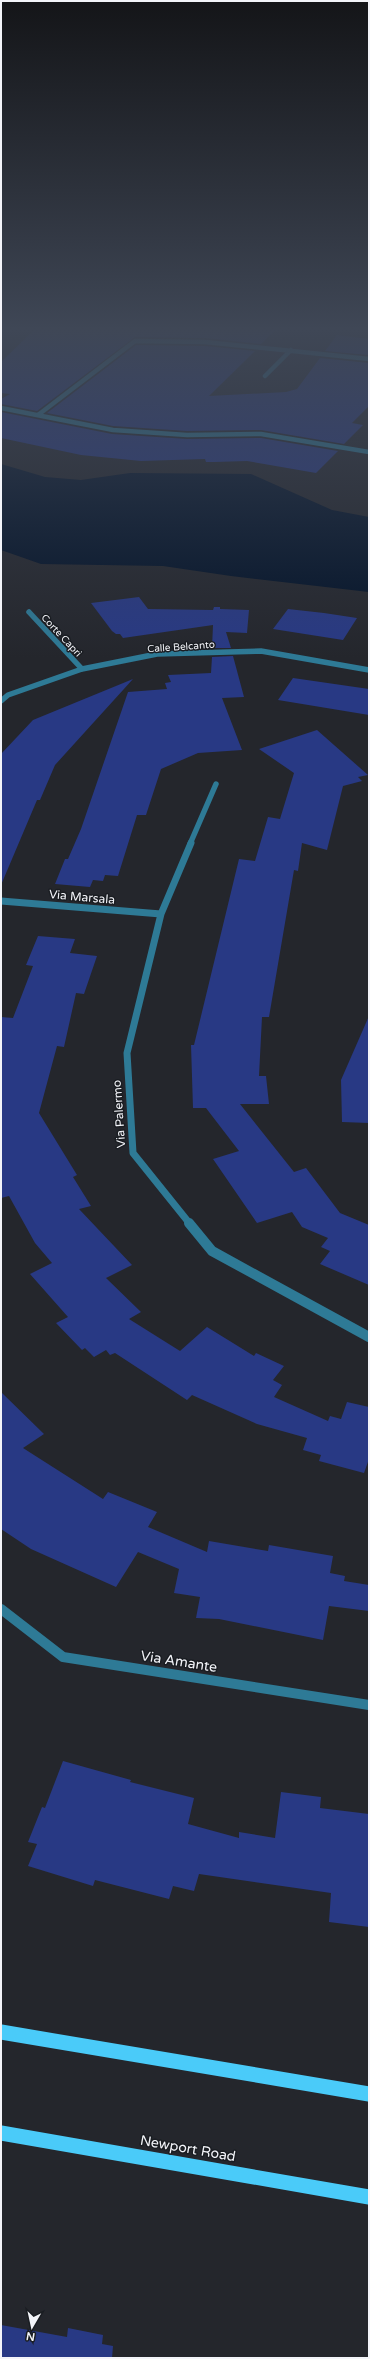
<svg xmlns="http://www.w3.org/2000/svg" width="370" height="2359" font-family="'Varela Round',sans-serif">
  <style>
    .water { fill: #021228 }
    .building { fill: #283984 }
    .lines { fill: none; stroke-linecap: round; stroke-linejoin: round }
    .minor-far3 { stroke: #2e7a96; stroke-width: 4.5 }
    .minor-far2 { stroke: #2e7a96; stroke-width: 5.5 }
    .minor-far1 { stroke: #2e7a96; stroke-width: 7 }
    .minor { stroke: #2e7a96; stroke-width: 10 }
    .primary { stroke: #4acbf9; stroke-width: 15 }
    .labels { text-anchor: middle; stroke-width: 3; stroke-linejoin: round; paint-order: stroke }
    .far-street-label { font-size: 10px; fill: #f3f4f9; stroke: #1a1d22 }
    .street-label { font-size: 12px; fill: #f3f4f9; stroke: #1a1d22 }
    .near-street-label { font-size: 14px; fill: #f3f4f9; stroke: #1a1d22 }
  </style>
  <rect width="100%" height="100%" fill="#24262c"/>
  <path class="water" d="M 1,464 L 45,477 L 81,480 L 130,473 L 251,474 L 332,510 L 369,517 L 369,592 L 231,576 L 163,566 L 41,564 L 1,550 Z"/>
  <path class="building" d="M 36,328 L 277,328 L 261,344 L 205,338 L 135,337 L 37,411 L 1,404 L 1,399 L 10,394 L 1,393 L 1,362 Z
    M 337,335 L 369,339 L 369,355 L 325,351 Z
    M 136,345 L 205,346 L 255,351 L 209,396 L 286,392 L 297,389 L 320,358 L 369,363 L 369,406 L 352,423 L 363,425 L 344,444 L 261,430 L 187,431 L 113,426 L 47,413 Z
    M 1,412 L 112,434 L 187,439 L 261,438 L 338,451 L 316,473 L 247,461 L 215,462 L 206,462 L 205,459 L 141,461 L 81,455 L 1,438 Z
    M 139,597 L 148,609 L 213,610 L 214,607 L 220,607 L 220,609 L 249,610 L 247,633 L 226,632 L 231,648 L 212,648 L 213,625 L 123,638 L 120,634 L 116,634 L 112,631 L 91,603 Z
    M 288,609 L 324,613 L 357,618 L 343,640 L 273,629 Z
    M 233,656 L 244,697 L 222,698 L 242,750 L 198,753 L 161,769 L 146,815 L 137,815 L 118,876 L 105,875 L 103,881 L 93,880 L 90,887 L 55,884 L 65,859 L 68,859 L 81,829 L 128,692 L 167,689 L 165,683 L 171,682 L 168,675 L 211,673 L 212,657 Z
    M 293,678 L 369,689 L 369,715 L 278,700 Z
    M 133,679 L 55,765 L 40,800 L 37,800 L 1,885 L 1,754 L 33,720 Z
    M 317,730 L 368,775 L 358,777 L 362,781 L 343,786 L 327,850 L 302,843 L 298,871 L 294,870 L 269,1017 L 262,1017 L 259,1076 L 266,1076 L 269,1104 L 240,1104 L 294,1172 L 306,1168 L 340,1213 L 369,1225 L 369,1285 L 320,1264 L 330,1251 L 321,1247 L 328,1238 L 302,1227 L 292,1212 L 257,1223 L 213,1159 L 239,1151 L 206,1108 L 193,1108 L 191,1045 L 194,1045 L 239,859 L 255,861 L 268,817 L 280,819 L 294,773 L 259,749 Z
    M 38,936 L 75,939 L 70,953 L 97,956 L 84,994 L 76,993 L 64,1047 L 57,1046 L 39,1113 L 77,1175 L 73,1177 L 91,1206 L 79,1209 L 132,1265 L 106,1278 L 141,1312 L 129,1319 L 180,1351 L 207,1327 L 254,1356 L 256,1353 L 284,1366 L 273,1380 L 282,1385 L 274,1397 L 328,1421 L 330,1416 L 341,1419 L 347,1402 L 369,1407 L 369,1459 L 364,1473 L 319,1461 L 321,1455 L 303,1450 L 307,1438 L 257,1424 L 192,1395 L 187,1400 L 115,1353 L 110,1355 L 106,1350 L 94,1357 L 85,1348 L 82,1350 L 56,1323 L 68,1317 L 30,1274 L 52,1263 L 35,1243 L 9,1196 L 1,1198 L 1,1017 L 13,1018 L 33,966 L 26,965 Z
    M 369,1016 L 369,1123 L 342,1122 L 341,1080 Z
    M 1,1392 L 44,1434 L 23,1448 L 103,1499 L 108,1492 L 157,1512 L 148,1527 L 207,1552 L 209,1541 L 268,1551 L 269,1545 L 333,1556 L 330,1573 L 345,1576 L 344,1581 L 369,1585 L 369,1611 L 329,1606 L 323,1640 L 219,1619 L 196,1618 L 200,1597 L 174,1593 L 179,1569 L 138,1552 L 116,1587 L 31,1549 L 1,1529 Z
    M 63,1761 L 131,1780 L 130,1782 L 194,1798 L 188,1824 L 239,1838 L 239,1832 L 275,1838 L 281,1792 L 321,1797 L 320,1808 L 369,1814 L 369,1927 L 329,1922 L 331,1893 L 199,1874 L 194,1891 L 173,1886 L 169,1899 L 95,1880 L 93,1886 L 28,1866 L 37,1844 L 28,1842 L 42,1807 L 45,1808 Z
    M 1,2325 L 67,2337 L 68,2328 L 103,2335 L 102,2344 L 113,2346 L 112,2358 L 1,2358 Z"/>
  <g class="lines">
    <path class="minor-far3" d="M 265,376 L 291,350
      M 1,408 L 113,430 L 187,435 L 261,434 L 369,452
      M 38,415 L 135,341 L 205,342 L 369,359"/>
    <path class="minor-far2" d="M 29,612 L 82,669
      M 1,701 L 8,695 L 82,669 L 157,654 L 261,651 L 369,670
      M 190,844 L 216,784"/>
    <path class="minor-far1" d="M 1,901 L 161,914
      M 190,1224 L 133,1153 L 127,1053 L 161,914 L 191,843"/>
    <path class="minor" d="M 189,1223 L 212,1251 L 369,1337
      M 1,1609 L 63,1657 L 369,1705"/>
    <path class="primary" d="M 1,2032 L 369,2094
      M 1,2133 L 369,2197"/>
  </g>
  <linearGradient id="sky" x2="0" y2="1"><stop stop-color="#141518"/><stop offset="0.5" stop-color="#3f4756"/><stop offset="1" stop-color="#3f4756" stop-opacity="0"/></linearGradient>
  <rect width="370" height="658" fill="url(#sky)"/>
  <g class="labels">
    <g class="far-street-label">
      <text transform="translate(62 635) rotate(47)" y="4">Corte Capri</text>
      <text transform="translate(181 646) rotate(-4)" y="4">Calle Belcanto</text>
    </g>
    <g class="street-label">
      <text transform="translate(82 897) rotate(5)" y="4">Via Marsala</text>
      <text transform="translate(119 1114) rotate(-94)" y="4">Via Palermo</text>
    </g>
    <g class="near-street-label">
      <text transform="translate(179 1661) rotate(9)" y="5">Via Amante</text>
      <text transform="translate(188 2148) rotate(10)" y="5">Newport Road</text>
    </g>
  </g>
  <rect width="370" height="2359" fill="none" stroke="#f3f4f9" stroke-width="4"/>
  <g transform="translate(32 2327) rotate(189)" stroke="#1a1d22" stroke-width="3" paint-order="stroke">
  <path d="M0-3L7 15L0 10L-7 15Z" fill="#f3f4f9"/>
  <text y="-6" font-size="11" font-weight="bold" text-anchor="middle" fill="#f3f4f9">N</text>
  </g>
</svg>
